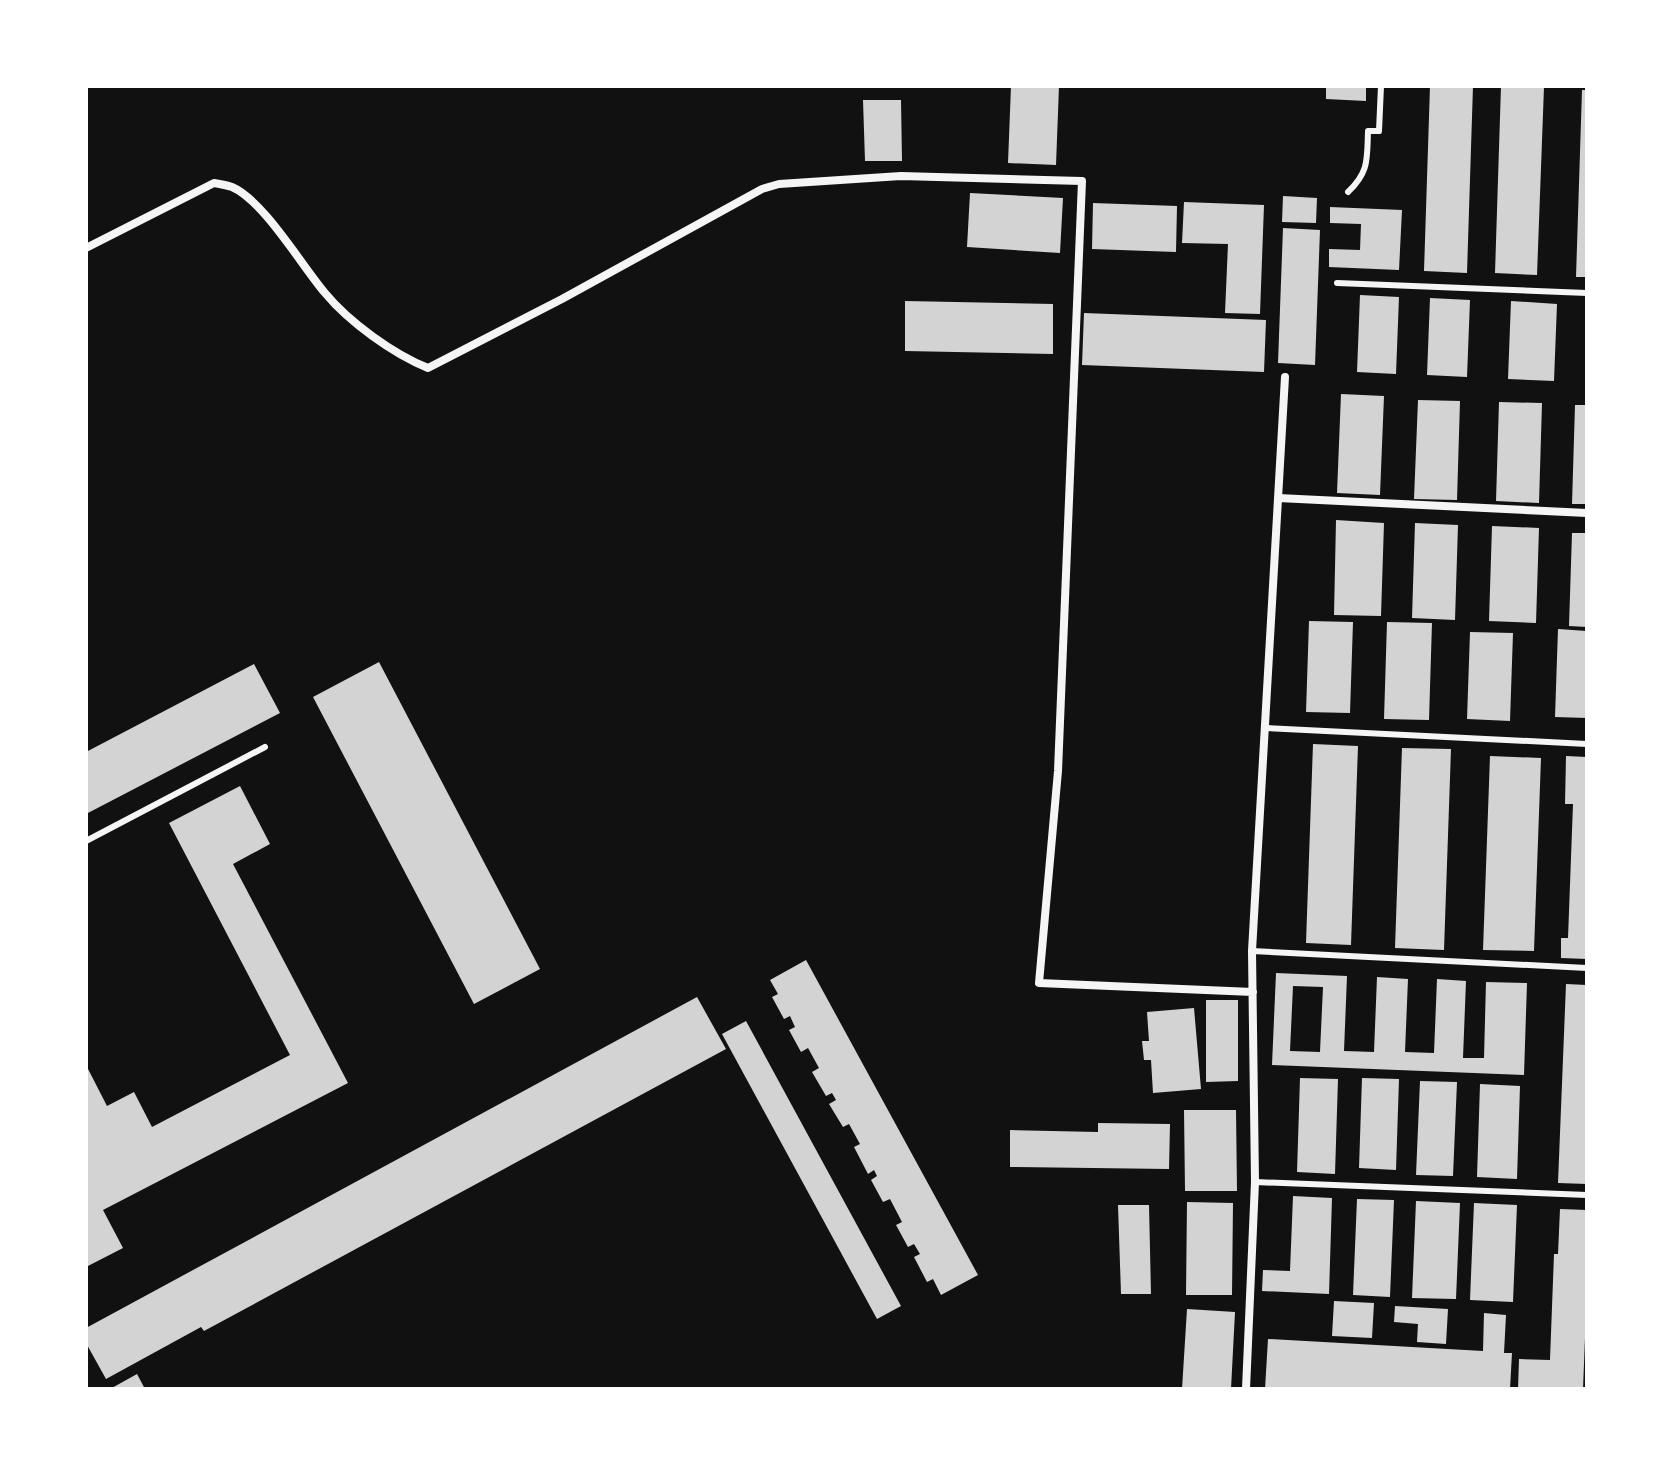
<svg xmlns="http://www.w3.org/2000/svg" width="1673" height="1475" font-family="'Alegreya Sans',sans-serif">
  <style>
    .building { fill: #d3d3d3; fill-rule: evenodd }
    .lines { fill: none; stroke-linecap: round; stroke-linejoin: round }
    .service { stroke: #f5f5f5; stroke-width: 6 }
    .minor { stroke: #f5f5f5; stroke-width: 8 }
  </style>
  <rect width="100%" height="100%" fill="#111"/>
  <path class="building" d="M 1011,86 L 1059,86 L 1056,165 L 1008,163 Z
    M 1326,86 L 1366,86 L 1366,101 L 1326,99 Z
    M 1430,86 L 1473,86 L 1467,273 L 1424,271 Z
    M 1501,86 L 1544,87 L 1537,275 L 1495,273 Z
    M 1582,90 L 1587,90 L 1587,277 L 1576,277 Z
    M 863,100 L 901,100 L 902,161 L 865,161 Z
    M 970,193 L 1063,198 L 1060,253 L 967,247 Z
    M 1283,196 L 1317,198 L 1316,223 L 1282,222 Z
    M 1184,202 L 1264,205 L 1260,314 L 1225,313 L 1228,244 L 1182,243 Z
    M 1093,203 L 1177,206 L 1176,252 L 1092,249 Z
    M 1330,207 L 1402,210 L 1399,270 L 1329,267 L 1329,249 L 1360,250 L 1361,224 L 1330,223 Z
    M 1283,228 L 1320,230 L 1315,365 L 1278,363 Z
    M 1360,295 L 1399,297 L 1396,374 L 1357,372 Z
    M 1430,298 L 1470,300 L 1467,377 L 1427,375 Z
    M 905,301 L 1053,304 L 1053,354 L 905,351 Z
    M 1511,301 L 1557,304 L 1554,381 L 1508,379 Z
    M 1084,313 L 1266,320 L 1264,372 L 1082,365 Z
    M 1341,394 L 1384,396 L 1380,495 L 1337,493 Z
    M 1418,400 L 1460,401 L 1457,500 L 1414,499 Z
    M 1499,402 L 1542,403 L 1539,503 L 1496,501 Z
    M 1575,405 L 1587,405 L 1587,504 L 1572,504 Z
    M 1336,520 L 1384,523 L 1381,616 L 1334,615 Z
    M 1415,523 L 1458,525 L 1455,620 L 1412,618 Z
    M 1492,526 L 1539,528 L 1536,623 L 1489,621 Z
    M 1572,533 L 1587,533 L 1587,627 L 1569,626 Z
    M 1309,621 L 1353,622 L 1350,713 L 1306,712 Z
    M 1387,622 L 1432,623 L 1429,720 L 1384,719 Z
    M 1558,629 L 1587,631 L 1587,718 L 1555,717 Z
    M 1470,632 L 1513,633 L 1510,721 L 1467,719 Z
    M 379,662 L 540,969 L 474,1004 L 313,697 Z
    M 254,664 L 280,713 L 86,814 L 86,752 Z
    M 1313,744 L 1358,746 L 1351,945 L 1306,943 Z
    M 1402,748 L 1451,749 L 1444,950 L 1395,948 Z
    M 1490,756 L 1541,758 L 1534,951 L 1483,950 Z
    M 1566,756 L 1587,757 L 1587,959 L 1561,958 L 1561,938 L 1568,938 L 1573,804 L 1565,804 Z
    M 240,786 L 270,844 L 233,864 L 348,1083 L 103,1210 L 123,1248 L 86,1267 L 86,1065 L 107,1106 L 134,1092 L 152,1127 L 290,1055 L 169,823 Z
    M 806,960 L 978,1275 L 941,1295 L 933,1279 L 927,1282 L 914,1257 L 920,1254 L 914,1244 L 908,1247 L 896,1225 L 902,1222 L 890,1199 L 883,1202 L 871,1180 L 877,1176 L 874,1170 L 868,1174 L 854,1147 L 860,1144 L 849,1124 L 843,1127 L 829,1104 L 836,1100 L 832,1093 L 826,1096 L 812,1072 L 819,1068 L 808,1048 L 801,1052 L 789,1030 L 795,1027 L 790,1016 L 784,1019 L 772,997 L 778,994 L 770,980 Z
    M 1276,973 L 1347,976 L 1344,1051 L 1374,1052 L 1377,977 L 1408,979 L 1405,1052 L 1434,1053 L 1437,979 L 1466,981 L 1463,1058 L 1484,1058 L 1486,982 L 1527,983 L 1524,1075 L 1272,1065 ZM 1293,986 L 1323,987 L 1320,1052 L 1290,1051 Z
    M 1566,984 L 1587,985 L 1587,1184 L 1558,1183 Z
    M 697,997 L 726,1049 L 204,1331 L 201,1327 L 106,1379 L 86,1343 L 86,1328 Z
    M 1206,1000 L 1238,1000 L 1238,1081 L 1206,1082 Z
    M 1194,1008 L 1201,1089 L 1153,1093 L 1151,1060 L 1144,1060 L 1142,1041 L 1149,1041 L 1147,1012 Z
    M 746,1021 L 901,1306 L 877,1319 L 722,1034 Z
    M 1300,1078 L 1338,1079 L 1335,1174 L 1297,1172 Z
    M 1362,1078 L 1399,1079 L 1396,1170 L 1359,1168 Z
    M 1420,1081 L 1457,1082 L 1453,1176 L 1416,1175 Z
    M 1480,1084 L 1520,1086 L 1517,1179 L 1477,1177 Z
    M 1184,1110 L 1236,1110 L 1237,1191 L 1185,1191 Z
    M 1098,1123 L 1170,1124 L 1169,1169 L 1010,1167 L 1010,1130 L 1098,1132 Z
    M 1293,1196 L 1332,1198 L 1329,1294 L 1262,1291 L 1263,1270 L 1290,1271 Z
    M 1357,1199 L 1394,1200 L 1390,1297 L 1353,1295 Z
    M 1416,1201 L 1460,1203 L 1456,1299 L 1412,1298 Z
    M 1187,1202 L 1233,1203 L 1232,1295 L 1186,1295 Z
    M 1474,1203 L 1517,1205 L 1513,1302 L 1470,1300 Z
    M 1118,1205 L 1149,1205 L 1151,1294 L 1121,1294 Z
    M 1560,1209 L 1587,1210 L 1587,1287 L 1583,1389 L 1518,1389 L 1519,1359 L 1550,1360 L 1554,1254 L 1558,1254 Z
    M 1334,1301 L 1374,1303 L 1372,1338 L 1332,1336 Z
    M 1395,1306 L 1448,1309 L 1446,1344 L 1417,1342 L 1418,1324 L 1394,1322 Z
    M 1187,1309 L 1235,1312 L 1231,1389 L 1182,1389 Z
    M 1484,1313 L 1506,1315 L 1504,1353 L 1512,1353 L 1510,1389 L 1265,1389 L 1268,1339 L 1483,1351 Z
    M 137,1374 L 145,1389 L 110,1389 Z"/>
  <g class="lines">
    <path class="service" d="M 1348,192 C 1369,172 1367,160 1368,131 L 1379,131 L 1381,86
      M 1337,283 L 1587,293
      M 1265,728 L 1587,744
      M 86,841 L 265,747
      M 1252,951 L 1587,968
      M 1255,1182 L 1587,1195"/>
    <path class="minor" d="M 86,248 L 214,183 C 220,184 226,185 232,187 C 263,200 302,266 325,293 C 349,322 393,354 428,368 L 562,299 L 762,189 L 779,184 L 901,176 L 1082,181 L 1058,771 L 1039,983 L 1253,992
      M 1278,498 L 1587,513
      M 1246,1389 L 1255,1182 L 1252,951 L 1285,377"/>
  </g>
  <rect width="1673" height="1475" fill="none" stroke="#ffffff" stroke-width="176"/>
</svg>
